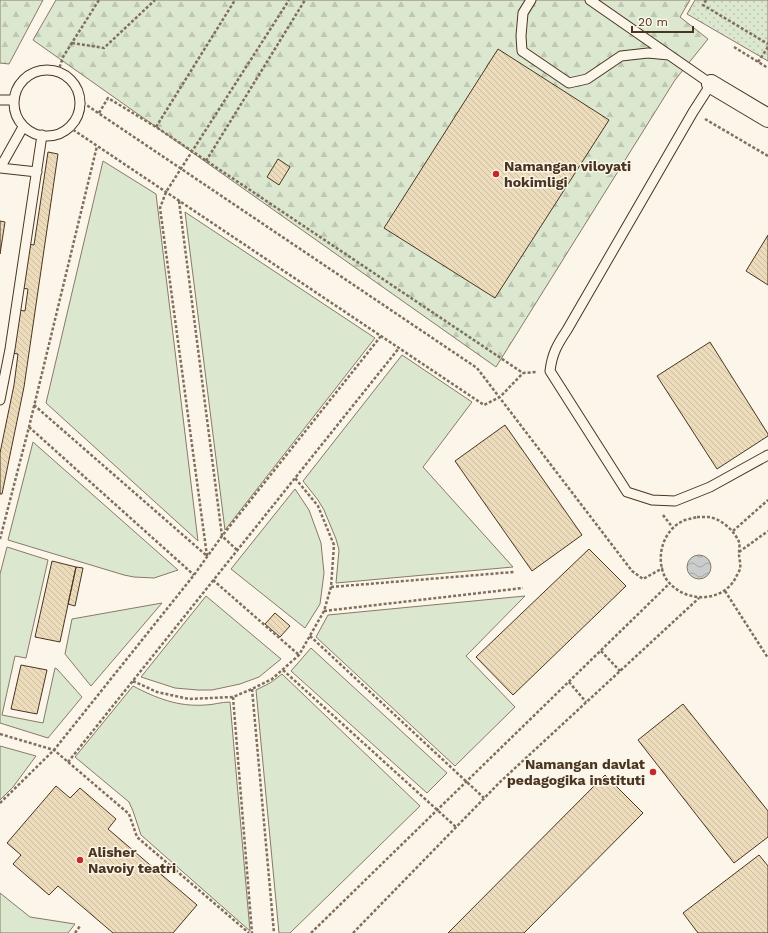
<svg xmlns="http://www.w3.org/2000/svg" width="768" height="933" font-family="'Work Sans',sans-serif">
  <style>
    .grass { fill: #dce7d0; stroke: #887966 }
    .forest { fill: url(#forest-firs); stroke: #887966 }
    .park { fill: url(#park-dots); stroke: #887966 }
    .water { fill: url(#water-waves); stroke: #887966 }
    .building { fill: url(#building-back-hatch); stroke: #4a3520 }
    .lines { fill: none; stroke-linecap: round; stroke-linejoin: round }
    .lane-casing { stroke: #4a3520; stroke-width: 11 }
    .street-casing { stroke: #4a3520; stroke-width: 20 }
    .path { stroke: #7f6f5c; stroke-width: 2.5; stroke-dasharray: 3 2; stroke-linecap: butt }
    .lane { stroke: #fbf6e9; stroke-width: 9 }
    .street { stroke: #fbf6e9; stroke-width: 18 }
    .poi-dot { fill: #c62828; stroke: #fbf6e9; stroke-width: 1.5 }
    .labels { text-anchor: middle; stroke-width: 3; stroke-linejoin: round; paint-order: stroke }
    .poi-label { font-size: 14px; font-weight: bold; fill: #4a3520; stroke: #fbf6e9; text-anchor: start }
  </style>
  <defs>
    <pattern id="forest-firs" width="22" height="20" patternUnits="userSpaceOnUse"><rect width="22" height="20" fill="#dce7d0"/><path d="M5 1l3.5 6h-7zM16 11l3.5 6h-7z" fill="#bec7b2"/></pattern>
    <pattern id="park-dots" width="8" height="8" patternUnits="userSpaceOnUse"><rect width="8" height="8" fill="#dce7d0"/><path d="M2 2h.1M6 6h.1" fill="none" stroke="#bec7b2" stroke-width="1.8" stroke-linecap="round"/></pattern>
    <pattern id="water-waves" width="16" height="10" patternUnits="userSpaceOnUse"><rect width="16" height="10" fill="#c9cecd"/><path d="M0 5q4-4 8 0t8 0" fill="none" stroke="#a5a8a6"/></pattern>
    <pattern id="building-back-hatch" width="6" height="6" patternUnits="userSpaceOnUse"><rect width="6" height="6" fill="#ecdcbc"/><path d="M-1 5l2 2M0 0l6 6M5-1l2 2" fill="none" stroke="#ccbda1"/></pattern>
  </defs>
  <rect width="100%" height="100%" fill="#fbf6e9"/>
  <path class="grass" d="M 103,161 L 156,194 L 198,541 L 46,403 Z
    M 185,212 L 375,338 L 225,530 Z
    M 402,355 L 472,402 L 423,467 L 513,567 L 336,583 L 339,550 L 336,539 L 324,510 L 318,500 L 303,481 Z
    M 33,442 L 178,570 L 154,578 L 134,577 L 124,575 L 8,540 Z
    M 295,489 L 309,510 L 321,543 L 324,573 L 320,604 L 305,628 L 231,569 Z
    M 7,547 L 48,560 L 26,658 L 15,656 L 2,715 L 43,723 L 55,668 L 57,669 L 82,697 L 48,738 L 0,723 L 0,574 Z
    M 206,596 L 281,659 L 259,677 L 240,684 L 212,690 L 198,690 L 175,688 L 141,677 Z
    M 525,596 L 466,656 L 515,707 L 455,766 L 316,637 L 328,615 Z
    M 162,603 L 91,686 L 65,654 L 72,619 Z
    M 311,648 L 447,773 L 427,793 L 291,671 Z
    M 282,674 L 420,806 L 290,933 L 279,933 L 256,690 L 270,683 Z
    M 133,686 C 156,698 178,707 205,705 C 213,705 221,702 230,702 L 250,931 L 141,835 L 133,811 L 129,802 L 75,757 Z
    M 0,746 L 36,756 L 13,787 L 0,800 Z
    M 0,893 L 30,917 L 75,924 L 68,933 L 0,933 Z"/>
  <path class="forest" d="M 0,0 L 43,0 L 9,64 L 0,63 Z
    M 56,0 L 690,0 L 680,17 L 708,39 L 675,80 L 496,367 L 33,40 Z"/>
  <path class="park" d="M 695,0 L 768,0 L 768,61 L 687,14 Z"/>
  <path class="water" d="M687 567a12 12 0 1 1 24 0a12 12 0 1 1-24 0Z"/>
  <path class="building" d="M 498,49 L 609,120 L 495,298 L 384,228 Z
    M 48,152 L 58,154 L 24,387 L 2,494 L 0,494 L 0,453 L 14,385 L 18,354 L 12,353 L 18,310 L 25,311 L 28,289 L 22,288 L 28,244 L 34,245 Z
    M 278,159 L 290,167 L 279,185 L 267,177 Z
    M 0,221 L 5,222 L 0,254 Z
    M 768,235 L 768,285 L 746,271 Z
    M 710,342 L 768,434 L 768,436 L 717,469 L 657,376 Z
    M 505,425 L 582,535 L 532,571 L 455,461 Z
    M 589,549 L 626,586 L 513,695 L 476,657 Z
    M 52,561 L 76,567 L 60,642 L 35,637 Z
    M 76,567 L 83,568 L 75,606 L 68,604 Z
    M 275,613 L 290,626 L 280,637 L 265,624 Z
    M 21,665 L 47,670 L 37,714 L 11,709 Z
    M 683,704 L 768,811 L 768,837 L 734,863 L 638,740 Z
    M 605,775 L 643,813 L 524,933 L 448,933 Z
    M 56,786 L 70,798 L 80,788 L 116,819 L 108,829 L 197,905 L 173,933 L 113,933 L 58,886 L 49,895 L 13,864 L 21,855 L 7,843 Z
    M 759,855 L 768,866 L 768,933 L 698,933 L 683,913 Z"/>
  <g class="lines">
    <g class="lane-casing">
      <path id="lane" d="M 531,0 L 523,13 L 521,36 L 522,51 L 569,83 L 587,79 L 621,56 L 648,53 L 669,55
        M 590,0 L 711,84 L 693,112 L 567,330 C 557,345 552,354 550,371 L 627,492 L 652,500 L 675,501 L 710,487 L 768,455
        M14 103a33 33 0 1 1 66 0a33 33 0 1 1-66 0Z
        M 0,100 L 14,100
        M 0,168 L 23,127
        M 0,168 L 37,172
        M 0,400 L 10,349 L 42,135"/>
    </g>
    <g class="street-casing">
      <path id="street" d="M 711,84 L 768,118"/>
    </g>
    <path class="path" d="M 706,0 L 703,5 L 768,44
      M 72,43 L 104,48 L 155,0
      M 734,47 L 768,68
      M 758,62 L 768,47
      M 58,72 L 63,57 L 99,0
      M 79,100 L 477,368 L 632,571 L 643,579 L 663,568
      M 99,113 L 108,98 L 156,127 L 523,373 L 537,372
      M 705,119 L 768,156
      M 69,127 L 484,405 L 500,397 L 523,373
      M 156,127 L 235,0
      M 206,161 L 305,0
      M 179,201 L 222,536 L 237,550
      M 34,405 L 207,556
      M 29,427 L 194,575
      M 663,515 L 673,528
      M 697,517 C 701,517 705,517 709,517 C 721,519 734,530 739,542 C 740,545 739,550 739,554 C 739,558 741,564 740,569 C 739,572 737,575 736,577 C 728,594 708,600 692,596 C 681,594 670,586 665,577 C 655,557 663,529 685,520 C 689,519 693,518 697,517 Z
      M 733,531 L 768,500
      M 0,539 L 29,427 L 97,146
      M 739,552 L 768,531
      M 207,556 L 160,208 L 166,192 L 289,0
      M 213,580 L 299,655
      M 331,587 L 514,572
      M 725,591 L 768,658
      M 324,611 L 523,588
      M 310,636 L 484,798
      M 601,651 L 620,671
      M 283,670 L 456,827
      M 133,681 L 157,692 L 189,699 L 233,697 L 252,689 L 272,679 L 299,655 L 324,611 L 331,587 L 334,545 L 318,506 L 295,478
      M 569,682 L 586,702
      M 252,689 L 274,933
      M 233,697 L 252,933
      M 0,734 L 54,750 L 129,814 L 137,837 L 249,933
      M 68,762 L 399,348
      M 0,803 L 54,750 L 194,575 L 222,536 L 381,336
      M 75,933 L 80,926
      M 311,933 L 670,583
      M 353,933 L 500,782 L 699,598"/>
    <use href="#lane" class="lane"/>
    <use href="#street" class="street"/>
  </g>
  <g class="poi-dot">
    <circle cx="496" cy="174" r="4"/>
    <circle cx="653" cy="772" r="4"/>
    <circle cx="80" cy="860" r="4"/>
  </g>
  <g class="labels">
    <g class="poi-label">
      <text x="504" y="171">Namangan viloyati<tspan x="504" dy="16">hokimligi</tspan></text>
      <text x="645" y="769" text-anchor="end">Namangan davlat<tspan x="645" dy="16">pedagogika instituti</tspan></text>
      <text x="88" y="857">Alisher<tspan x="88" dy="16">Navoiy teatri</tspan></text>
    </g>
  </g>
  <path d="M632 26v6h61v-6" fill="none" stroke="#4a3520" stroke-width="2"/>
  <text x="638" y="26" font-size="12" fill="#4a3520" stroke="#fbf6e9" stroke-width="3" paint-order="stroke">20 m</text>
</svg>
